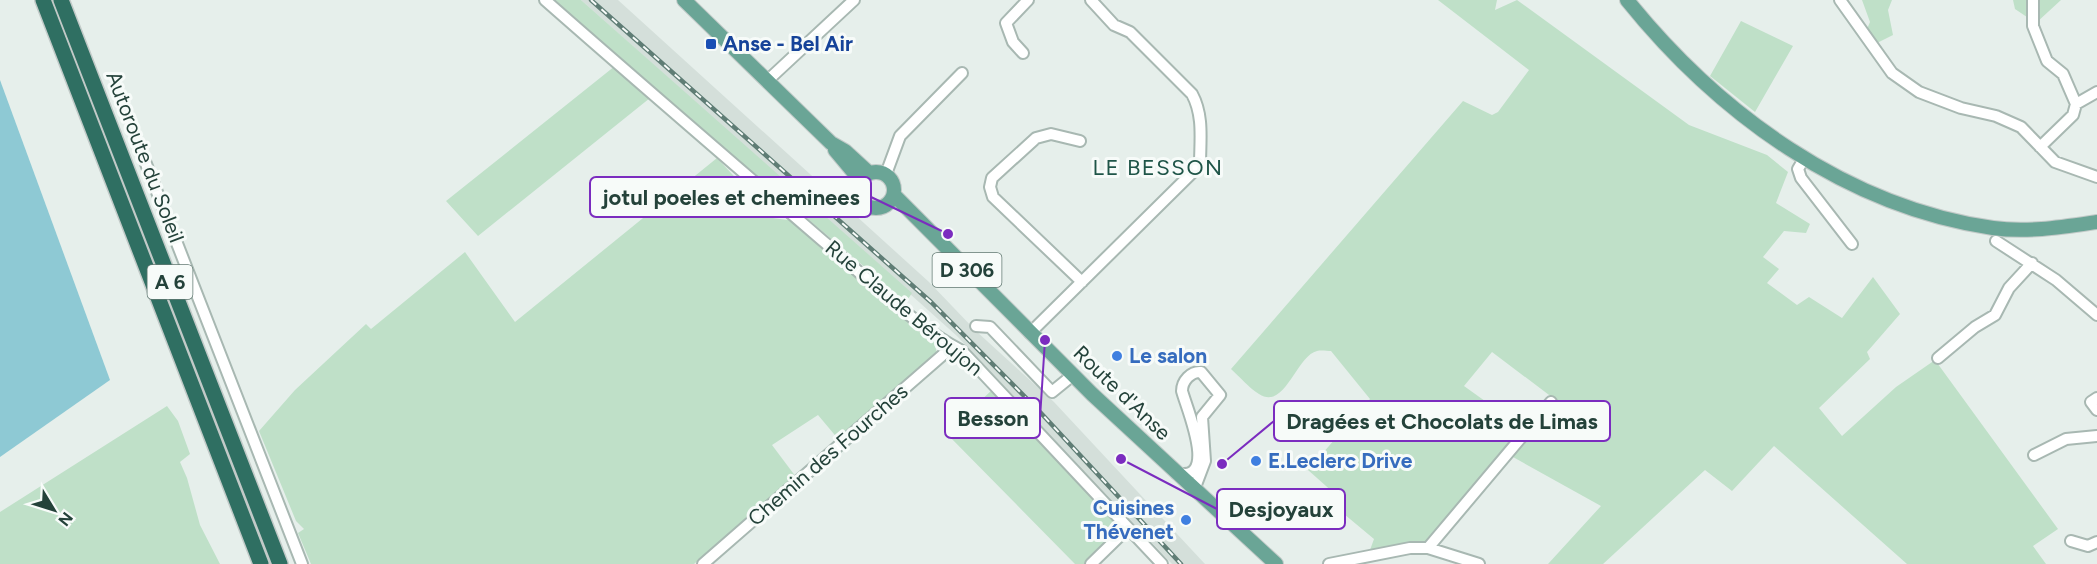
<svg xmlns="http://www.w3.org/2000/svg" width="2097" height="564" font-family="Figtree,sans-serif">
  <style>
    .built { fill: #d4dfda }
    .green { fill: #bfe0c8 }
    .water { fill: #8ec9d4 }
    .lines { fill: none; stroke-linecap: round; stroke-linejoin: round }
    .minor-casing { stroke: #a8b8b2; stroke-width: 14 }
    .major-casing { stroke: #c2cac8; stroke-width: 16 }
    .highway-casing { stroke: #c2cac8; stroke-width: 18 }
    .minor { stroke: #fff; stroke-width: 10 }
    .major { stroke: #6aa596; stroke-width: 14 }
    .highway { stroke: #2f6f62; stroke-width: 15 }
    .rail-casing { stroke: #5f7d75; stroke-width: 4.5 }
    .rail { stroke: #f7fbf9; stroke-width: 2; stroke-dasharray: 7; stroke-linecap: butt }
    .transit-dot { fill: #1a4fb4; stroke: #f7fbf9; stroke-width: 2 }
    .shop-dot { fill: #3f7fe0; stroke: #f7fbf9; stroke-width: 2 }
    .labels { text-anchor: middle; stroke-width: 6; stroke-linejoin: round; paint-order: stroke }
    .shield { fill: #f7fbf9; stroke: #637a73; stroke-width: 1.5 }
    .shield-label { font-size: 20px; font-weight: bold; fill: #24423a }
    .transit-label { font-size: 21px; font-weight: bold; fill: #164399; stroke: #f7fbf9; text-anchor: start }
    .street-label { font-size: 21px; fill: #24423a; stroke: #f7fbf9 }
    .shop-label { font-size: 21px; font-weight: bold; fill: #366cbe; stroke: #f7fbf9; text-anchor: start }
    .neighbourhood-label { font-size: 22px; letter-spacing: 1.5px; fill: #1f5548; stroke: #f7fbf9 }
    .leader { fill: none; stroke: #7b2cbf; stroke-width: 2 }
    .callout-dot { fill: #7b2cbf; stroke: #f7fbf9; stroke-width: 2 }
    .callout { fill: #f7fbf9; stroke: #7b2cbf; stroke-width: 2 }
    .callout-label { font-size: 22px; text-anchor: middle; font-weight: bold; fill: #24423a }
  </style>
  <rect width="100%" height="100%" fill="#e6efeb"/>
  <path class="built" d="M 581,0 L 618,0 L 929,282 L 976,331 L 1054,402 L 1205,564 L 1172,564 L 957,336 Z"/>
  <path class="green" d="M 549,0 L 581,0 L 912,293 L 906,302 Z
    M 1438,0 L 1497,0 L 1495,10 L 1517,0 L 1689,125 L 1767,155 L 1788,172 L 1776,203 L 1810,224 L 1806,233 L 1784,231 L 1763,257 L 1779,269 L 1767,283 L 1797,305 L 1809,297 L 1842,318 L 1873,277 L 1900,314 L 1867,352 L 1870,359 L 1819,408 L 1842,436 L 1896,387 L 1935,360 L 2058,529 L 2033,546 L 2046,564 L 1907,564 L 1774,446 L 1732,491 L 1705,470 L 1603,564 L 1548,564 L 1601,506 L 1513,457 L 1557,401 L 1492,352 L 1464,386 L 1524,429 L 1430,543 L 1370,550 L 1374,539 L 1338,509 L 1344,502 L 1308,470 L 1370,399 L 1331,351 C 1327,351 1321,350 1317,351 C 1296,356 1285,411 1259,394 C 1249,388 1240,377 1231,369 L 1463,101 L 1492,115 L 1498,112 L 1529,70 Z
    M 1862,0 L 1892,0 L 1888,10 L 1893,35 L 1877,43 L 1867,29 L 1870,22 Z
    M 2013,0 L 2061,0 L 2036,23 L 2015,9 Z
    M 1741,21 L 1793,46 L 1755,112 L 1710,76 Z
    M 615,66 L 650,98 L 478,236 L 446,201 Z
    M 717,158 L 773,218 L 795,221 L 934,342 L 937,353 L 839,440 L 818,415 L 772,445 L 796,477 L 694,564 L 311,564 L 298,533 L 304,529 L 296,521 L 259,431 L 295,390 L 366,324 L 371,329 L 465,252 L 515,322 Z
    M 992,390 L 1122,529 L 1087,564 L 1075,564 L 946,433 Z
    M 167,406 L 178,421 L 190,454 L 180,462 L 187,478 L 200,525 L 220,564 L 0,564 L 0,512 Z"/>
  <path class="water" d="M 0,80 L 110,380 L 0,457 Z"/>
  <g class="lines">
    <g class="minor-casing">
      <path id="minor" d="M 545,0 C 637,81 730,161 823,241 C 864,275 916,327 962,351 L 1162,564
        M 1840,0 L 1892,73 L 1919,92 L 1961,108 L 1996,116 L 2021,127 L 2055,162 L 2097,177
        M 2033,0 L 2033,26 L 2047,61 L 2063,74 L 2076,104 L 2073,115 L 2040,147
        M 1023,53 L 1013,42 L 1006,23 L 1028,0
        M 767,81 L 854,0
        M 2076,104 L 2097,92
        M 1080,141 L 1051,134 L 1036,138 L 992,178 L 990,187 L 993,197 L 1082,282
        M 141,151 L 302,564
        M 1804,159 L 1798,169 L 1801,178 L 1852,244
        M 886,174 L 900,136 L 962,73
        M 1996,241 L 2056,280 L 2097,315
        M 976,326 L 990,327 L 1052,392 L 1068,379
        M 1030,333 L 1200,165 C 1200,141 1204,116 1192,94 L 1130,32 L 1114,25 L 1091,0
        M 1938,358 L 1975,327 L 1995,315 L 2009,288 L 2032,263
        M 2097,398 L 2091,402 L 2097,410
        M 2034,455 L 2066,439 L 2097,436
        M 1176,473 C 1220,484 1186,407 1182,391 C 1182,381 1191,371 1201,372 L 1220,395 L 1202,417 L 1205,461 L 1194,490
        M 2071,541 L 2088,546 L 2097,542
        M 1428,548 L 1551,402
        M 703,564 L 953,346
        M 1091,564 L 1128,528
        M 1329,564 L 1410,548 L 1428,548 L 1479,564"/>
    </g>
    <g class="major-casing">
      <path id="major" d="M 684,0 L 831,143 L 845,151 L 869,173
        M 1627,0 C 1718,113 1846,207 1993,228 C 2027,233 2063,227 2097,222
        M 835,150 L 861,181
        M858 190a18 18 0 1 1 36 0a18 18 0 1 1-36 0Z
        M 894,195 L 1092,394 L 1276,564"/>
    </g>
    <g class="highway-casing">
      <path id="highway" d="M 43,0 L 261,564
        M 61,0 L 280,564"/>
    </g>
    <use href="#minor" class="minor"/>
    <use href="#major" class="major"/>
    <use href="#highway" class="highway"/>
    <g class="rail-casing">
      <path id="rail" d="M 591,0 L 931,302 L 1040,412 L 1181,564"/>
    </g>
    <use href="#rail" class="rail"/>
  </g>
  <rect class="transit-dot" x="705" y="38" width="12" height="12" rx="3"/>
  <g class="shop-dot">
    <circle cx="1117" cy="356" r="6"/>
    <circle cx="1256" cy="461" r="6"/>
    <circle cx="1186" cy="520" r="6"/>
  </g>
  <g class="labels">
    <g class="shield">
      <rect x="932.5" y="253" width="69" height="34" rx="4.5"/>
      <rect x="147.5" y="265" width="45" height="34" rx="4.5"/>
    </g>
    <g class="shield-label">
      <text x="967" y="277">D 306</text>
      <text x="170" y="289">A 6</text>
    </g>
    <g class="transit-label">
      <text x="723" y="51">Anse - Bel Air</text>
    </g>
    <g class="street-label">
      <text transform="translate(145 157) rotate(69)" y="7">Autoroute du Soleil</text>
      <text transform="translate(904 308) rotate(40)" y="7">Rue Claude Béroujon</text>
      <text transform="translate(1122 393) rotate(44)" y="7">Route d'Anse</text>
      <text transform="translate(828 455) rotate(-41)" y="7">Chemin des Fourches</text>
    </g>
    <g class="shop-label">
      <text x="1129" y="363">Le salon</text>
      <text x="1268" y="468">E.Leclerc Drive</text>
      <text x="1174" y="515" text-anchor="end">Cuisines<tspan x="1174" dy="24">Thévenet</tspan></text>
    </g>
    <g class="neighbourhood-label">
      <text x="1158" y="175">LE BESSON</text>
    </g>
  </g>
  <path class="leader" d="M948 234L871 197M1045 340L1040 418M1222 464L1274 421M1121 459L1217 509"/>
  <g class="callout-dot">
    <circle cx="948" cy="234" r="6"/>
    <circle cx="1045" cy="340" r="6"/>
    <circle cx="1222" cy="464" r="6"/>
    <circle cx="1121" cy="459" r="6"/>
  </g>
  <g class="callout">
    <rect x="590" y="177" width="281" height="40" rx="6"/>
    <rect x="945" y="398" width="95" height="40" rx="6"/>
    <rect x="1274" y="401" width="336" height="40" rx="6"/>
    <rect x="1217" y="489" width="128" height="40" rx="6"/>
  </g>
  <g class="callout-label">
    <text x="731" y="205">jotul poeles et cheminees</text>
    <text x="993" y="426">Besson</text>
    <text x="1442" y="429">Dragées et Chocolats de Limas</text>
    <text x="1281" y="517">Desjoyaux</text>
  </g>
  <g transform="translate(54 510) rotate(128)" stroke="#f7fbf9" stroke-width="4.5" paint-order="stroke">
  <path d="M0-4.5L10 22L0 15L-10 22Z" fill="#24423a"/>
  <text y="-9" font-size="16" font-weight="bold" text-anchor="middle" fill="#24423a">N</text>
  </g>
</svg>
